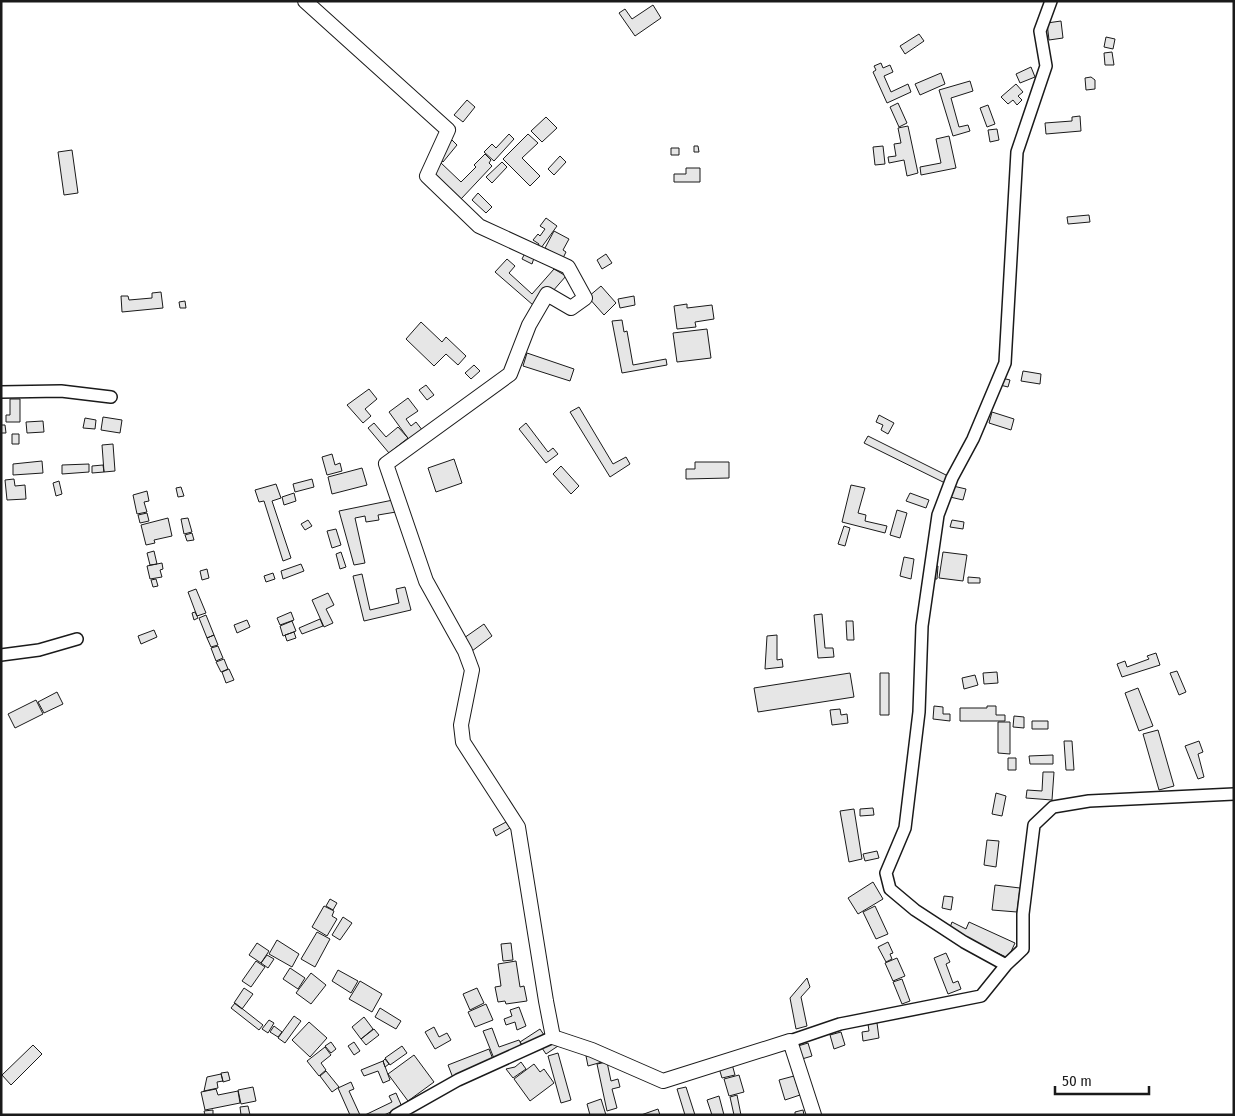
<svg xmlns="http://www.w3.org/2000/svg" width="1235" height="1116" font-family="'Fira Sans Condensed',sans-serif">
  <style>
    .building { fill: #e6e6e6; stroke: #1a1a1a }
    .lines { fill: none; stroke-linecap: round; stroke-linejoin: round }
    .minor-casing { stroke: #1a1a1a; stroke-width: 14 }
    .tertiary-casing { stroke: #1a1a1a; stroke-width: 16 }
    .minor { stroke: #fff; stroke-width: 11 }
    .tertiary { stroke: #fff; stroke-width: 14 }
  </style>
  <rect width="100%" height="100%" fill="#fff"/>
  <path class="building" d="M 653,5 L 661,18 L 635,36 L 619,13 L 625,9 L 632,19 Z
    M 1061,21 L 1063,38 L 1049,40 L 1047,23 Z
    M 919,34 L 924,41 L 905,54 L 900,46 Z
    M 1106,37 L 1115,39 L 1113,49 L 1104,47 Z
    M 1112,52 L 1114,65 L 1105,65 L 1104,53 Z
    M 881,63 L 883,68 L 890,65 L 893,72 L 884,76 L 891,92 L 908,84 L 911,92 L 887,103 L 873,72 L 876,70 L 874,66 Z
    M 1031,67 L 1035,77 L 1020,83 L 1016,74 Z
    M 941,73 L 945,84 L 920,95 L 915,84 Z
    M 1091,77 L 1095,80 L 1095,89 L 1086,90 L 1085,78 Z
    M 970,81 L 973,91 L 951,98 L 959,127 L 968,125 L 970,131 L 953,136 L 939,90 Z
    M 1016,84 L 1023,92 L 1018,96 L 1022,100 L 1017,105 L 1013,100 L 1008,104 L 1001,97 Z
    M 467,100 L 475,107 L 463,122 L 454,115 Z
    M 898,103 L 907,123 L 899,127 L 890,107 Z
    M 988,105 L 995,124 L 987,127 L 980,108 Z
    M 1080,116 L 1081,131 L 1046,134 L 1045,123 L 1072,121 L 1072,117 Z
    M 546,117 L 557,128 L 542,142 L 531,131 Z
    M 908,126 L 918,173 L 907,176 L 904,160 L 889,163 L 888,157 L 896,156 L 894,144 L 901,143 L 898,128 Z
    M 997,129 L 999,140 L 990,142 L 988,130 Z
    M 509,134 L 514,139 L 494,161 L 484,152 L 492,144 L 496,148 Z
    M 528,134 L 538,143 L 522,158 L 540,176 L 530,186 L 503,159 Z
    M 949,136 L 956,168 L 921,175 L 920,167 L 941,163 L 936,139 Z
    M 452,140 L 457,145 L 443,162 L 437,157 Z
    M 694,146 L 698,146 L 699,152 L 694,152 Z
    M 883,146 L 885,164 L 875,165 L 873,147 Z
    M 671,148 L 679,148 L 679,155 L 671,155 Z
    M 72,150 L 78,193 L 64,195 L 58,152 Z
    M 485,154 L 491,160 L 489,163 L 492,166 L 461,199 L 432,171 L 440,162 L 461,182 L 476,167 L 474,165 Z
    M 560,156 L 566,162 L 554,175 L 548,169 Z
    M 502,162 L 507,167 L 492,183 L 486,177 Z
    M 686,168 L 700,168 L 700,182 L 674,182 L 674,174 L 686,174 Z
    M 478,193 L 492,207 L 486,213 L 472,200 Z
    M 1089,215 L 1090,222 L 1068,224 L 1067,217 Z
    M 546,218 L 557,226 L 541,248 L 538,246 L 539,244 L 533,240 L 538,234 L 540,236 L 545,229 L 540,226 Z
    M 554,231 L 569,239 L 563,250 L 566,252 L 563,258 L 545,248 Z
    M 525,253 L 534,258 L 532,264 L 522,259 Z
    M 606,254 L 612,263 L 602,269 L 597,260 Z
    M 507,259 L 515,266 L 509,273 L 532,294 L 554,269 L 566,276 L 552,292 L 533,305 L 495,272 Z
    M 601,286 L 616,303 L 604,315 L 588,297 Z
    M 161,292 L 163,308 L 122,312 L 121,296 L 128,296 L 129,300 L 152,298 L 152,293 Z
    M 634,296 L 635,305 L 620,308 L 618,299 Z
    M 185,301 L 186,308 L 180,308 L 179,302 Z
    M 687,304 L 687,308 L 712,305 L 714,319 L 695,322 L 696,327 L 677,329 L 674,306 Z
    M 622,320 L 624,332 L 627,331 L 633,365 L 666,359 L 667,365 L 622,373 L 612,321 Z
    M 421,322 L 442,342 L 446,337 L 466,356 L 458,365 L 446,354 L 434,366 L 406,339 Z
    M 707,329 L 711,358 L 677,362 L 673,333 Z
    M 527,353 L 574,369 L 570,381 L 523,366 Z
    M 474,365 L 480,371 L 471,379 L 465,373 Z
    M 1023,371 L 1041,374 L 1040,384 L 1021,381 Z
    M 1002,378 L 1010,380 L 1008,387 L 1000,385 Z
    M 426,385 L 434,395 L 427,400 L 419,390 Z
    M 369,389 L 377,399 L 365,409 L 371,416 L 363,423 L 347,405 Z
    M 408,398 L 418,411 L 406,419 L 411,426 L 416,422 L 423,431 L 410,441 L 389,412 Z
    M 10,399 L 20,399 L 20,422 L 6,422 L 6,415 L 10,415 Z
    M 579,407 L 613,464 L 626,457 L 630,464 L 610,477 L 570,412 Z
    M 992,412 L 1014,419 L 1011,430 L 989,423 Z
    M 879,415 L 894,423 L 888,434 L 881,430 L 883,425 L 876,422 Z
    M 103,417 L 122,420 L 120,433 L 101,430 Z
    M 85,418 L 96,420 L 95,429 L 83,428 Z
    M 43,421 L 44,432 L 27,433 L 26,422 Z
    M 374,423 L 386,437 L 398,427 L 408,438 L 389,453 L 368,428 Z
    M 526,423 L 548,452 L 553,448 L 558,454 L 546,463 L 519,429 Z
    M 1,425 L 5,425 L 6,433 L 1,433 Z
    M 12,434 L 19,434 L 19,444 L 12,444 Z
    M 868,436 L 948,476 L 945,483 L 864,443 Z
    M 113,444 L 115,471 L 104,472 L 102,445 Z
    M 332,454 L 335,465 L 340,463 L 342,471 L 327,475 L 322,457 Z
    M 454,459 L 462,483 L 436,492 L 428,468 Z
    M 42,461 L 43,473 L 13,475 L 13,464 Z
    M 695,462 L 729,462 L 729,478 L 686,479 L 686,469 L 695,469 Z
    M 89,464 L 89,472 L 62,474 L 62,465 Z
    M 103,465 L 104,472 L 92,473 L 92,466 Z
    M 561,466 L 579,486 L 571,494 L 553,474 Z
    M 362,468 L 367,485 L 332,494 L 328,477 Z
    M 14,479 L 15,486 L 25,485 L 26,499 L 7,500 L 5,480 Z
    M 312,479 L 314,487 L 295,492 L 293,484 Z
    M 59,481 L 62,494 L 56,496 L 53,483 Z
    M 276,484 L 281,498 L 272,501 L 291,558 L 283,561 L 264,501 L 259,502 L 255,490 Z
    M 851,485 L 865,488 L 858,513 L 866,515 L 865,521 L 887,526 L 885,533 L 842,522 Z
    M 953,486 L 966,489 L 963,500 L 950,497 Z
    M 181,487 L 184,496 L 178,497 L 176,488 Z
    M 147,491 L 149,501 L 144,502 L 147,512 L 137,514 L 133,495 Z
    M 294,493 L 296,501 L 284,505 L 282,497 Z
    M 910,493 L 929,500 L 926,508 L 906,501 Z
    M 393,500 L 396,512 L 378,515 L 379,520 L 366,522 L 365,516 L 355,518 L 365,563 L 354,565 L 339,511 Z
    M 897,510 L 907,513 L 900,538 L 890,535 Z
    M 147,513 L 149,521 L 140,523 L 138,515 Z
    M 168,518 L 172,536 L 154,540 L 155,543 L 146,545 L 141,525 Z
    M 188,518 L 192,532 L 184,534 L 181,519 Z
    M 308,520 L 312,526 L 305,530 L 301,524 Z
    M 952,520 L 964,522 L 963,529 L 950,527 Z
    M 844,526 L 850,528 L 845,546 L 838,544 Z
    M 336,529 L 341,545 L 332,548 L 327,531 Z
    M 192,533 L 194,540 L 187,541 L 185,535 Z
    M 154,551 L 157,564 L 150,565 L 147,553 Z
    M 341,552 L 346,567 L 340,569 L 336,554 Z
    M 943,552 L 967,555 L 963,581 L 939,578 Z
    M 904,557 L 914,559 L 911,579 L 900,576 Z
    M 162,563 L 163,569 L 160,570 L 162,577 L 150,579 L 147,566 Z
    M 301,564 L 304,571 L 283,579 L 281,571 Z
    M 931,566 L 938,566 L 937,579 L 930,579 Z
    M 207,569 L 209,578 L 202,580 L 200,571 Z
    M 273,573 L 275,579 L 266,582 L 264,576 Z
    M 362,574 L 370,610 L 399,603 L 396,589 L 405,587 L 411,610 L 364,621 L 353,576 Z
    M 968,577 L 980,578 L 980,583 L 968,583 Z
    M 156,579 L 158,586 L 153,587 L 151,580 Z
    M 196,589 L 206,613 L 197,616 L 188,592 Z
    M 328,593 L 334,605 L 326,609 L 333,623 L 324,627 L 312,600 Z
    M 195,612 L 198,618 L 194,620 L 192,613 Z
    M 291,612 L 294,620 L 280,625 L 277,618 Z
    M 822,614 L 825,648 L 833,648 L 834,657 L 818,658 L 814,615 Z
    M 206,615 L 214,635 L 207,638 L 199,618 Z
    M 320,619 L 323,626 L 302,634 L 299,628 Z
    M 247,620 L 250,627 L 237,633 L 234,625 Z
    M 292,621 L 296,631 L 283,636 L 280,626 Z
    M 846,621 L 853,621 L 854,640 L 847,640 Z
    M 484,624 L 492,636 L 472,651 L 464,638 Z
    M 154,630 L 157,637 L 141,644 L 138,636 Z
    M 294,632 L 296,638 L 287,641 L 285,635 Z
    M 214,635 L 218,645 L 211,647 L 207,638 Z
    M 777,635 L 777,660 L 782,659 L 783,667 L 765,669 L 767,636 Z
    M 218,646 L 223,658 L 216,661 L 211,648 Z
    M 1156,653 L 1160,665 L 1122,677 L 1117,664 L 1125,661 L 1127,667 L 1149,659 L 1147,656 Z
    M 224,659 L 228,669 L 221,672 L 216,662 Z
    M 229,669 L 234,680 L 226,683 L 222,672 Z
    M 1177,671 L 1186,692 L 1179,695 L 1170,673 Z
    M 997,672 L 998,683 L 984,684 L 983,673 Z
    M 850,673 L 854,697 L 758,712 L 754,688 Z
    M 880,673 L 889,673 L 889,715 L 880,715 Z
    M 975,675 L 978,685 L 964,689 L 962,678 Z
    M 1138,688 L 1153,726 L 1139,731 L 1125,693 Z
    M 57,692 L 63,704 L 44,713 L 38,702 Z
    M 36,700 L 43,714 L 15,728 L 8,714 Z
    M 934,706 L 943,707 L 943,714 L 950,714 L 950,721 L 933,719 Z
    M 987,706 L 996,706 L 996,715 L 1005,715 L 1005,721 L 960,721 L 960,708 L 987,708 Z
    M 840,709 L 841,715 L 847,714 L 848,723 L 832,725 L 830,710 Z
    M 1014,716 L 1024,717 L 1024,728 L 1013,727 Z
    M 1032,721 L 1048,721 L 1048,729 L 1032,729 Z
    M 998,722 L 1010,722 L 1010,754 L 998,753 Z
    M 1158,730 L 1174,786 L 1159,790 L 1143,734 Z
    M 1064,741 L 1072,741 L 1074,770 L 1066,770 Z
    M 1199,741 L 1203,752 L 1198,754 L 1204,777 L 1198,779 L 1185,746 Z
    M 1053,755 L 1053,764 L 1030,764 L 1029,756 Z
    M 1008,758 L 1016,758 L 1016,770 L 1008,770 Z
    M 1043,772 L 1054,772 L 1052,800 L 1026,798 L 1027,790 L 1042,791 Z
    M 996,793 L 1006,796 L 1002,816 L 992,814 Z
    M 873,808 L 874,815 L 860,816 L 860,809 Z
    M 854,809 L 862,859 L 849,862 L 840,811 Z
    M 506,822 L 510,828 L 496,836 L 493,829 Z
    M 987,840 L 999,841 L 996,867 L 984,865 Z
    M 877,851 L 879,858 L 865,861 L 863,854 Z
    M 873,882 L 883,899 L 858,914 L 848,898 Z
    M 995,885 L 1020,888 L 1017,912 L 992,910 Z
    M 944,896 L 953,897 L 951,910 L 942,908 Z
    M 330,899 L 337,903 L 333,910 L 326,906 Z
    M 324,906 L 334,911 L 332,916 L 337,919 L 327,936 L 312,927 Z
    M 875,906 L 888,934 L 876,939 L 863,912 Z
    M 343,917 L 352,923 L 340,940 L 332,935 Z
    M 952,922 L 966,929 L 969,922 L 1015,943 L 1008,958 L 949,930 Z
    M 317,932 L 330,939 L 315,967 L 301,959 Z
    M 277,940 L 299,954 L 292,967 L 269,954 Z
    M 888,942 L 893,953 L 890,954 L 892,959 L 886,962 L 878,947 Z
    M 257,943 L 269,951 L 261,963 L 249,955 Z
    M 511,943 L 513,960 L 503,961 L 501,944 Z
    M 946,953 L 950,962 L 946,964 L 953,983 L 958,981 L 961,989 L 948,994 L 934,958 Z
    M 267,955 L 274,959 L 268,968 L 261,963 Z
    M 897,958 L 905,976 L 893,981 L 885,963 Z
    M 256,961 L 265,967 L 251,987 L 242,981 Z
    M 516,961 L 520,987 L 524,986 L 527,1001 L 506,1004 L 505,1001 L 498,1002 L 495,987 L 501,986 L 498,964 Z
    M 290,968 L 305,978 L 298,989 L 283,979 Z
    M 338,970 L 358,981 L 351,993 L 332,981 Z
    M 311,973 L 326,985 L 311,1004 L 296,993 Z
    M 807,978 L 810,987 L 801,997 L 807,1026 L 796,1029 L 790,998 Z
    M 902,979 L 910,1001 L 902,1004 L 893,982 Z
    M 360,981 L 382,994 L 372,1012 L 349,999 Z
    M 244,988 L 253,994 L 242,1009 L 234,1003 Z
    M 477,988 L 484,1003 L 470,1010 L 463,994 Z
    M 235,1003 L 263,1025 L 259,1030 L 231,1008 Z
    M 486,1004 L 493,1020 L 475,1027 L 468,1012 Z
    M 519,1007 L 526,1026 L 517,1030 L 515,1022 L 506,1025 L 504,1019 L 512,1016 L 510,1010 Z
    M 380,1008 L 401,1021 L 396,1029 L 375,1017 Z
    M 294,1016 L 301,1021 L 285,1043 L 278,1038 Z
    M 364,1017 L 373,1029 L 361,1039 L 352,1027 Z
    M 269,1020 L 274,1023 L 268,1033 L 262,1029 Z
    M 309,1022 L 327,1038 L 310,1057 L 292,1040 Z
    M 877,1023 L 879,1038 L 863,1041 L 862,1032 L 869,1031 L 868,1024 Z
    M 274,1026 L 282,1032 L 278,1037 L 270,1032 Z
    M 434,1027 L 439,1037 L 447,1033 L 451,1040 L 435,1049 L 425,1032 Z
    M 492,1028 L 499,1047 L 519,1040 L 524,1049 L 495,1061 L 483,1031 Z
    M 374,1029 L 379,1035 L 366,1045 L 361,1039 Z
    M 540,1029 L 544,1035 L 524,1048 L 520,1042 Z
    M 841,1032 L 845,1045 L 834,1049 L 830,1035 Z
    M 554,1040 L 558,1046 L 546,1054 L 542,1048 Z
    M 331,1042 L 336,1049 L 331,1053 L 325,1046 Z
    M 354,1042 L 360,1051 L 354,1055 L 348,1046 Z
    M 808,1043 L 812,1056 L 802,1059 L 798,1046 Z
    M 33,1045 L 42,1054 L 11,1085 L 2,1075 Z
    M 402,1046 L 407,1053 L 390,1065 L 385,1058 Z
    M 325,1047 L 331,1055 L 321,1063 L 326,1070 L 319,1076 L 307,1061 Z
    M 489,1049 L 494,1062 L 453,1078 L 448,1065 Z
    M 558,1053 L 571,1100 L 561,1103 L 548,1056 Z
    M 601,1054 L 602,1062 L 588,1066 L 586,1056 Z
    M 414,1055 L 434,1082 L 408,1101 L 388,1074 Z
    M 385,1059 L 389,1064 L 385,1067 L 383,1061 Z
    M 383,1061 L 390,1080 L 383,1083 L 378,1071 L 364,1076 L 361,1070 Z
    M 521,1062 L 526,1069 L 513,1078 L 506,1069 L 515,1067 Z
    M 607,1062 L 611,1081 L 618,1079 L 620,1087 L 612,1089 L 617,1108 L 607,1111 L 597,1064 Z
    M 534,1064 L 540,1072 L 544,1069 L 554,1083 L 530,1101 L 514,1079 Z
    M 732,1064 L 735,1075 L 722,1078 L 719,1068 Z
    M 326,1071 L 339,1087 L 332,1092 L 320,1076 Z
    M 228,1072 L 230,1080 L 223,1082 L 221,1073 Z
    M 221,1074 L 223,1081 L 217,1082 L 218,1088 L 204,1091 L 207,1077 Z
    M 739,1075 L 744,1092 L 729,1096 L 724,1079 Z
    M 794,1076 L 800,1095 L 785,1100 L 779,1080 Z
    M 351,1082 L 354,1089 L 349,1091 L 360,1115 L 350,1115 L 338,1088 Z
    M 253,1087 L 256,1101 L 241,1104 L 238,1090 Z
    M 686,1087 L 695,1115 L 685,1115 L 677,1089 Z
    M 216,1089 L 218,1095 L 238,1091 L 240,1103 L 205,1110 L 201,1092 Z
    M 396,1093 L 402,1107 L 384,1115 L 365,1115 L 392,1102 L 389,1096 Z
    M 737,1095 L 741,1115 L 734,1115 L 730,1097 Z
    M 719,1096 L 724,1115 L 712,1115 L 707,1100 Z
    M 601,1099 L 606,1115 L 590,1115 L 587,1104 Z
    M 248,1106 L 250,1115 L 241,1115 L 240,1107 Z
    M 658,1109 L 660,1115 L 641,1115 Z
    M 213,1110 L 213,1115 L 205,1115 L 204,1111 Z
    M 803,1110 L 804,1115 L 795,1115 L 795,1112 Z"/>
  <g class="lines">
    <g class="minor-casing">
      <path id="minor" d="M 1,392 L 61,391 L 111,397
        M 1,655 L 39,650 L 77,639
        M 1006,965 L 964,942 L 915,910 L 890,889 L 886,873 L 905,828 L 919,712 L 922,626 L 938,515 L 952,478 L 973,439 L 1005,363 L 1017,152 L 1046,66 L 1040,31 L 1051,1
        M 790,1041 L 840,1024 L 981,996 L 1006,965 L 1023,949 L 1023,914 L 1034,825 L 1053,807 L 1089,801 L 1234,794
        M 396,1115 L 458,1080 L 553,1037"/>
    </g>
    <g class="tertiary-casing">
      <path id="tertiary" d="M 305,1 L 448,130 L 427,176 L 479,226 L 568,267 L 585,298 L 571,308 L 547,294 L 529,325 L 510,374 L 386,464 L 426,581 L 465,651 L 472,670 L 461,725 L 463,742 L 518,827 L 546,1001 L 553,1037 L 592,1050 L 663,1081 L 790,1041 L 814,1115"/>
    </g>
    <use href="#minor" class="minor"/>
    <use href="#tertiary" class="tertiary"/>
  </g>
  <rect width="1235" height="1116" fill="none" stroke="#1a1a1a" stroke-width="5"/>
  <path d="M1055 1086v8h94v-8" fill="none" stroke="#1a1a1a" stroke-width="2.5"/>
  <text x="1062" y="1086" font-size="15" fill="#1a1a1a" stroke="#ffffff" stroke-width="4" paint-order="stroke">50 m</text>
</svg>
